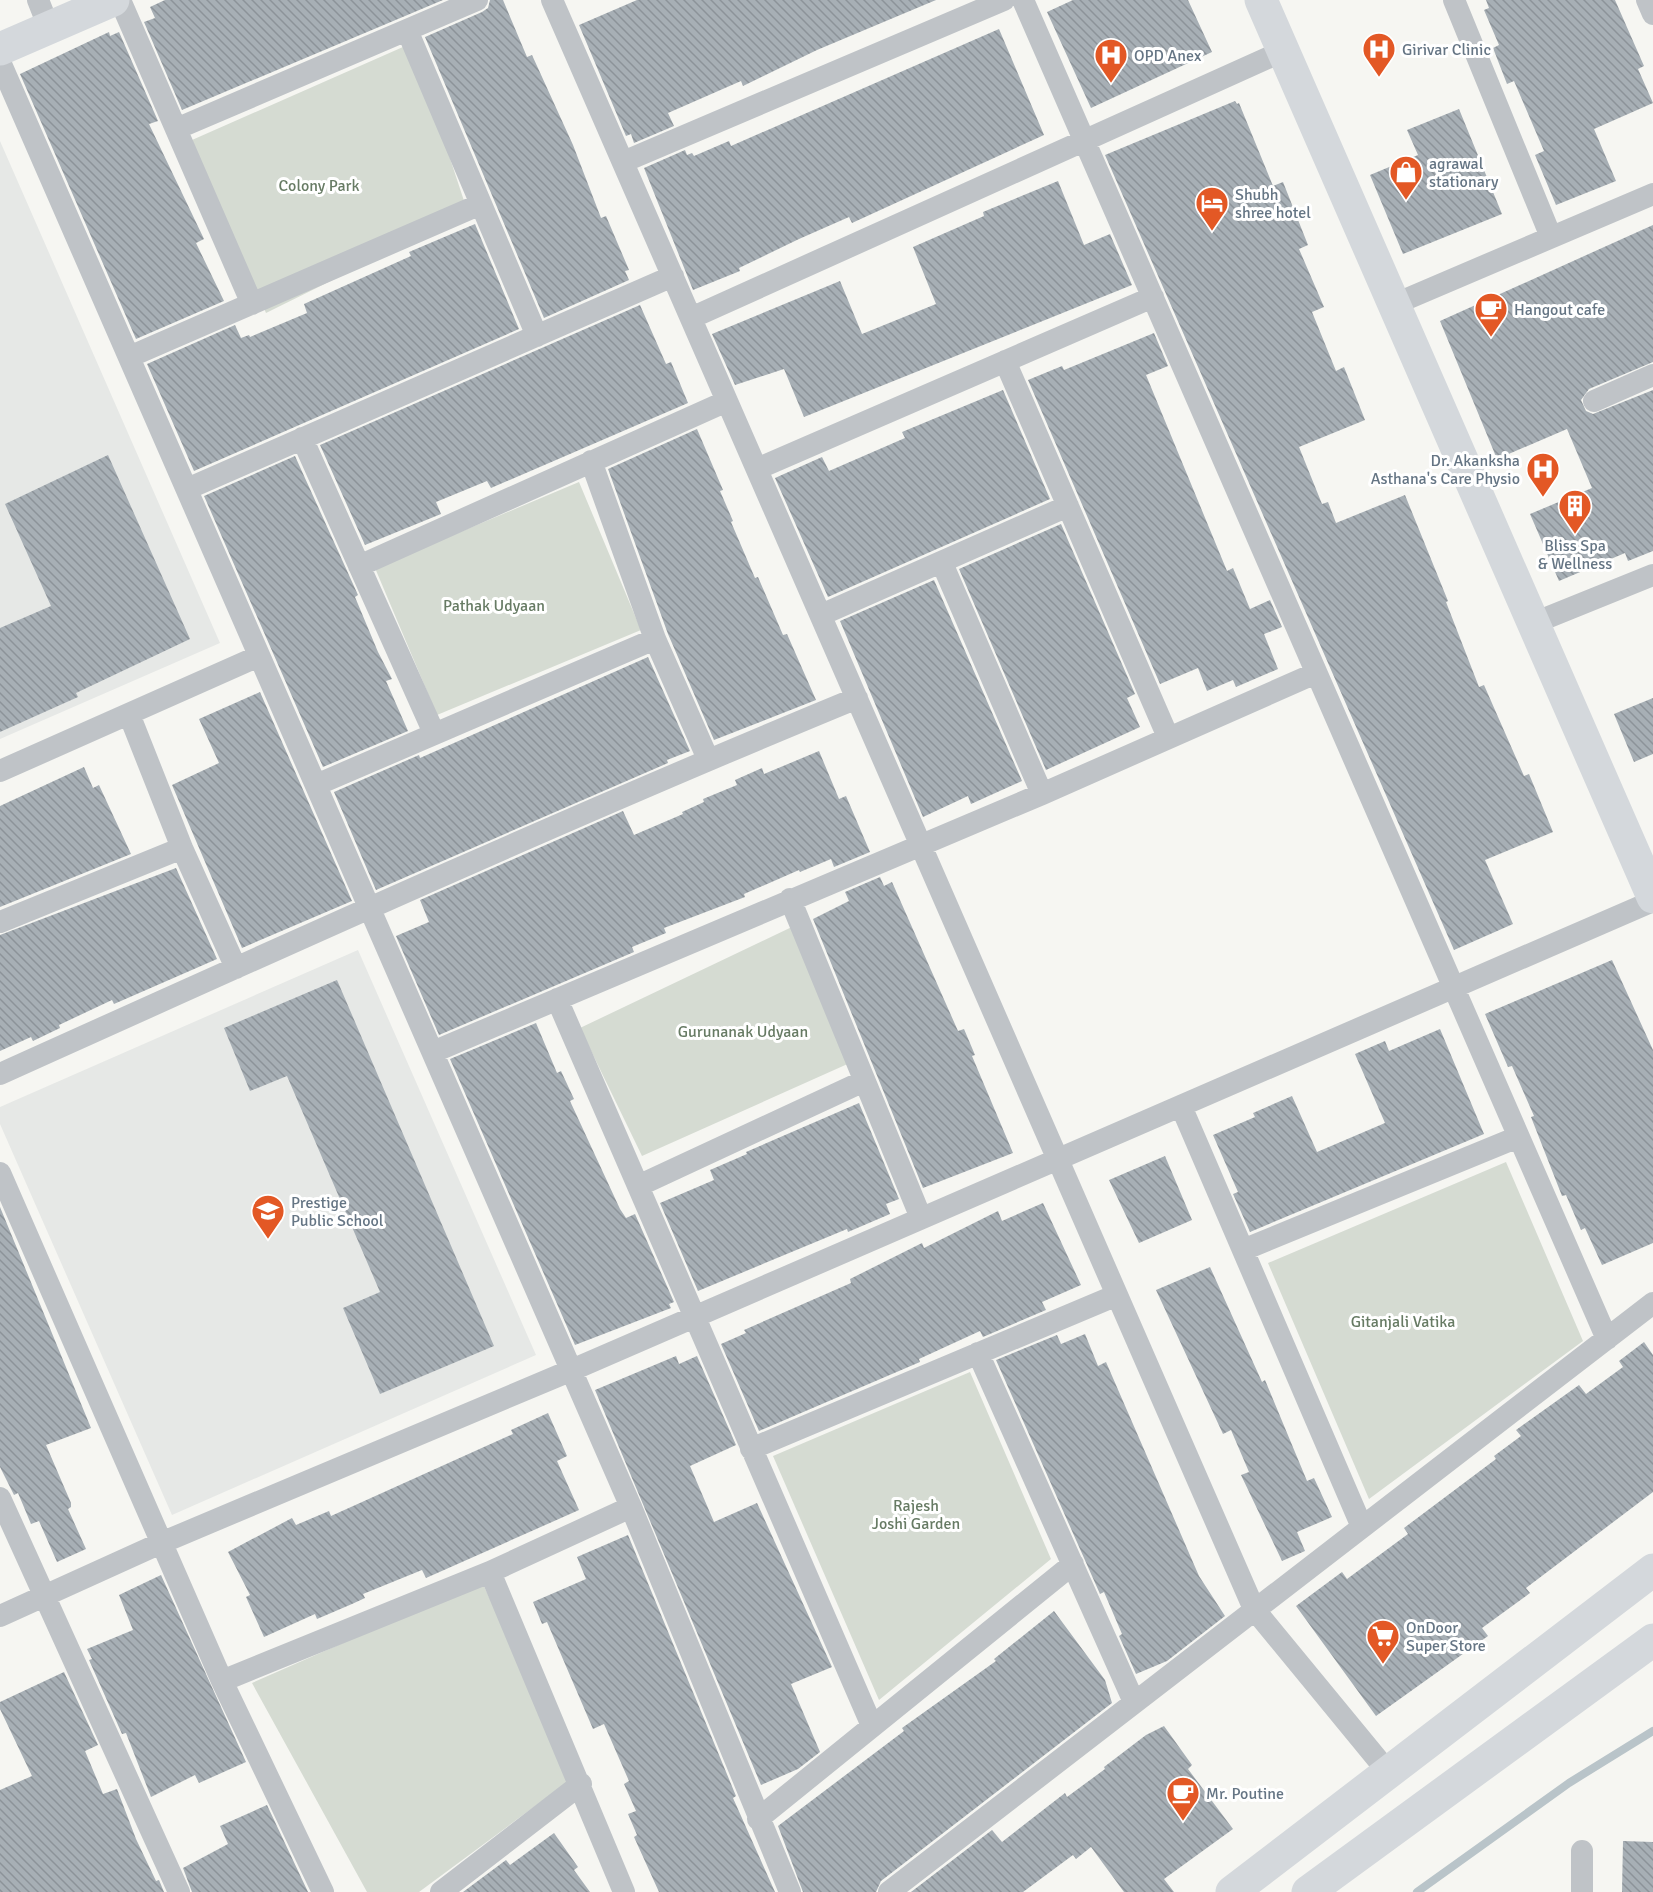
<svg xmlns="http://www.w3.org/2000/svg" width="1653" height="1892" font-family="Signika,sans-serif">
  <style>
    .built { fill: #e6e8e6 }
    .park { fill: #d5dbd2 }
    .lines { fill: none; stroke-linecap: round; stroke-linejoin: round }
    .stream { stroke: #b9c4c9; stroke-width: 8 }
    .building { fill: url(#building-back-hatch) }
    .street { stroke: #bfc3c7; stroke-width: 22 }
    .secondary { stroke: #d4d8dc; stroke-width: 33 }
    .labels { text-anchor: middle; stroke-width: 6; stroke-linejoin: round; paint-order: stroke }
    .poi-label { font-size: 16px; fill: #657584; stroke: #fff; text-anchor: start }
    .park-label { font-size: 16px; fill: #677b64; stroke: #fff }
  </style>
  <defs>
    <pattern id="building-back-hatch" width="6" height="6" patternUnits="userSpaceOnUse" patternTransform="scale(1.5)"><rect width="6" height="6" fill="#a7afb5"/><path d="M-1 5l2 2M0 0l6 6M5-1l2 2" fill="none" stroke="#8c9399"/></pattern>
  </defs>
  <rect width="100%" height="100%" fill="#f6f6f2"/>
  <path class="built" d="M 0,141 L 220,643 L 0,739 Z
    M 358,950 L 536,1355 L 172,1515 L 0,1124 L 0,1107 Z"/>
  <path class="park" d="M 412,43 L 468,213 L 266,313 L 192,140 Z
    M 579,482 L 641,630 L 437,715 L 375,568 Z
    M 796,925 L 852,1062 L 642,1156 L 580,1028 Z
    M 1506,1162 L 1583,1341 L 1369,1499 L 1268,1263 Z
    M 970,1372 L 1051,1559 L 879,1700 L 773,1456 Z
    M 482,1582 L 573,1778 L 419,1892 L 367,1892 L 252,1683 Z"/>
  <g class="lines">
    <path class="stream" d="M 1417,1892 L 1569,1783 L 1653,1731"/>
  </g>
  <path class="building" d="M 165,0 L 443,0 L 182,110 L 144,22 L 155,18 L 150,7 Z
    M 490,0 L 503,0 L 527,57 L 532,55 L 573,145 L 601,218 L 606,216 L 629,270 L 625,271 L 629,280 L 544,318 L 425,37 L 482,12 L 488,8 Z
    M 637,0 L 936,0 L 817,50 L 743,86 L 741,81 L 668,113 L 674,126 L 634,143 L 631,134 L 626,136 L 579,25 Z
    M 1073,0 L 1188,0 L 1212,52 L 1091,108 L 1047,12 Z
    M 1486,0 L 1615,0 L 1644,66 L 1638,69 L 1653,103 L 1594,129 L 1616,181 L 1556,205 L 1535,155 L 1544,151 L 1514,81 L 1507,84 L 1493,48 L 1499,45 L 1484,10 L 1489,8 Z
    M 999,29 L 1044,135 L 852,223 L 849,217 L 799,239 L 739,268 L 740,271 L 693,290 L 644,168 L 685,150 L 687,155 L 692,153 L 694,156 L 729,141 L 731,146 Z
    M 109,32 L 110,36 L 119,32 L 158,121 L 149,124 L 204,239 L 196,243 L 224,301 L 136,339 L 20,74 Z
    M 1235,101 L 1237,104 L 1239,103 L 1273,186 L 1283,182 L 1308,245 L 1299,249 L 1324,307 L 1312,312 L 1336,371 L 1344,367 L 1365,420 L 1299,447 L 1322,504 L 1328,502 L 1336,523 L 1405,495 L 1448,601 L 1446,602 L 1479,687 L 1484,685 L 1524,776 L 1529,774 L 1553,832 L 1485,860 L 1513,924 L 1454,950 L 1105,155 Z
    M 1459,109 L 1502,214 L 1403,254 L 1370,175 L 1418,155 L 1407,130 Z
    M 1058,181 L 1084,245 L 1110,234 L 1132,285 L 804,417 L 784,369 L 735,385 L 712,334 L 840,281 L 862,334 L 936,304 L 913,247 L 984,216 L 983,212 Z
    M 475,224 L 519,329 L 194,471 L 147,364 L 235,325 L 241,338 L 249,335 L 250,337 L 307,313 L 304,304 L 411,256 L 409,252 Z
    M 1653,225 L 1653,362 L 1589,389 L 1581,400 L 1586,411 L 1593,414 L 1653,390 L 1653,551 L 1628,561 L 1625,553 L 1559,581 L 1530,514 L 1592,488 L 1567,429 L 1497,459 L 1440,321 Z
    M 640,305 L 666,364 L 671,362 L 688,403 L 491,488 L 487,481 L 436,502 L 441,514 L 365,545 L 320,445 Z
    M 1154,333 L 1168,366 L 1146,375 L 1227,571 L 1233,568 L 1250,609 L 1270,600 L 1282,627 L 1264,634 L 1278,669 L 1236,687 L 1233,680 L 1207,691 L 1198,668 L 1160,684 L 1028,380 L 1062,366 L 1064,370 Z
    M 1003,390 L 1050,499 L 828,597 L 775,478 L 822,457 L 829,471 L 905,438 L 902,432 Z
    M 697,429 L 723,490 L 720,491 L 733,521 L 731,522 L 755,578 L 758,577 L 783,635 L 787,634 L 816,700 L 714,740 L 668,634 L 608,469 Z
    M 108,455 L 190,639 L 76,693 L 78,697 L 0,732 L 0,628 L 51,606 L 5,504 Z
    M 295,456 L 358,595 L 355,597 L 378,652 L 392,679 L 386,681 L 408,731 L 323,767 L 204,496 Z
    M 1061,524 L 1135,694 L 1127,698 L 1140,727 L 1046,770 L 959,569 Z
    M 934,580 L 1022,781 L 971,804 L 968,796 L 923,817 L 840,621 Z
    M 648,657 L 690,751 L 667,760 L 668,763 L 376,890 L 334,792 L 419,755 L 420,758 Z
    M 260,692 L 352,901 L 242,948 L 172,785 L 219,763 L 199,719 Z
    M 1653,698 L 1653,754 L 1634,762 L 1614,714 Z
    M 819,751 L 839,799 L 846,796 L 870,852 L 834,867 L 831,859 L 800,872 L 799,870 L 744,894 L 745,897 L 664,928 L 666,933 L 632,947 L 634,952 L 439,1035 L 396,936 L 429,922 L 420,900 L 623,811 L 634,835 L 683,814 L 682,812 L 704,802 L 703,799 L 737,785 L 735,780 L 762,768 L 764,774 Z
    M 84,767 L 93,788 L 99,785 L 131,854 L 0,907 L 0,806 Z
    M 176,868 L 217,959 L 114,1004 L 112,1000 L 59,1025 L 60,1028 L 33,1041 L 31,1037 L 0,1051 L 0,935 Z
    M 880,877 L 884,886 L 892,882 L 958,1031 L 964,1029 L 975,1055 L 972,1056 L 1013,1153 L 923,1188 L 813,919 L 849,901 L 845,892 Z
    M 1612,960 L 1653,1050 L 1653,1243 L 1602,1265 L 1585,1228 L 1581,1230 L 1566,1195 L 1562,1196 L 1531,1117 L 1534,1116 L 1512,1066 L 1508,1067 L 1485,1014 Z
    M 337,980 L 494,1346 L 380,1394 L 343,1308 L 380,1292 L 287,1076 L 250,1091 L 224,1028 Z
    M 536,1023 L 557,1073 L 561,1071 L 574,1099 L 570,1101 L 620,1209 L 626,1218 L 635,1214 L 674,1302 L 669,1304 L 671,1308 L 575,1345 L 450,1059 Z
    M 1440,1029 L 1484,1134 L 1250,1232 L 1233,1194 L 1238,1192 L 1213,1135 L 1255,1117 L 1253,1113 L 1292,1096 L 1317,1152 L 1385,1123 L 1355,1054 L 1385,1041 L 1389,1051 Z
    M 859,1103 L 899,1199 L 886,1204 L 890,1214 L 848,1232 L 847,1229 L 698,1291 L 660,1203 L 714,1180 L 710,1170 L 747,1154 L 746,1152 Z
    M 1165,1156 L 1192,1220 L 1139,1243 L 1109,1180 Z
    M 1043,1203 L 1081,1285 L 1042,1302 L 1046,1310 L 983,1337 L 980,1331 L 919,1359 L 920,1362 L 759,1431 L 721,1344 L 746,1333 L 744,1330 L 851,1283 L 850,1279 L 922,1243 L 924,1248 L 998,1211 L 1002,1221 Z
    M 0,1207 L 91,1428 L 46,1445 L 71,1503 L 71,1507 L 68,1509 L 86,1549 L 57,1562 L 39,1521 L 31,1524 L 18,1493 L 14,1495 L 0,1467 Z
    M 1210,1267 L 1262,1382 L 1265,1380 L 1307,1481 L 1314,1478 L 1332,1517 L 1297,1532 L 1305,1551 L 1282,1561 L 1241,1475 L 1249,1472 L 1231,1430 L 1223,1434 L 1156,1290 Z
    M 1085,1334 L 1098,1366 L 1106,1362 L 1199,1576 L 1225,1616 L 1167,1661 L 1136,1674 L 1119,1636 L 1122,1634 L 1104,1592 L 1100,1594 L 996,1360 L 1057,1335 L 1061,1344 Z
    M 1644,1342 L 1653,1355 L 1653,1492 L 1526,1588 L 1530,1593 L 1482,1628 L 1488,1636 L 1376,1716 L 1296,1606 L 1342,1572 L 1347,1579 L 1408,1534 L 1404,1528 L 1496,1459 L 1494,1456 L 1521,1436 L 1516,1430 L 1579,1385 L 1586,1394 L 1623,1367 L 1619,1361 Z
    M 676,1356 L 679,1364 L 697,1356 L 736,1445 L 690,1466 L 714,1522 L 757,1503 L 832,1667 L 791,1684 L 820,1752 L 798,1769 L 761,1785 L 595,1390 Z
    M 548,1413 L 567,1456 L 557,1461 L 579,1510 L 426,1578 L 422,1570 L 363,1594 L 365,1598 L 352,1604 L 317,1619 L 315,1614 L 264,1637 L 246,1597 L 250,1595 L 228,1552 L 292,1518 L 296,1525 L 329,1511 L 331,1516 L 513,1434 L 511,1430 Z
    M 628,1535 L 736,1796 L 733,1798 L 775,1892 L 659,1892 L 634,1837 L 637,1835 L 628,1814 L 636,1811 L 624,1784 L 629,1781 L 604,1724 L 593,1729 L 547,1622 L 542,1624 L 533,1602 L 586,1579 L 577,1557 Z
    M 161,1575 L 246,1762 L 199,1783 L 195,1775 L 151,1797 L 126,1733 L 122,1734 L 89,1660 L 92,1659 L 87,1649 L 133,1630 L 119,1595 Z
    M 1054,1611 L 1105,1680 L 1112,1703 L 881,1881 L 876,1892 L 803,1892 L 778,1826 L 904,1731 L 902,1728 L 996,1661 L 994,1659 Z
    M 64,1672 L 98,1745 L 85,1751 L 103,1794 L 117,1789 L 136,1839 L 156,1881 L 159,1880 L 164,1892 L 0,1892 L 0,1790 L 32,1776 L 0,1709 L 0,1702 Z
    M 1164,1726 L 1192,1765 L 1188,1769 L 1233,1829 L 1164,1879 L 1174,1892 L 1124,1892 L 1091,1847 L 1076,1859 L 1073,1855 L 1023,1892 L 911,1892 L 992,1830 L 1002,1842 L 1065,1793 L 1067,1797 L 1105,1769 L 1104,1767 L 1146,1735 Z
    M 267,1805 L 308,1892 L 192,1892 L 183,1868 L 228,1844 L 220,1826 Z
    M 554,1833 L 578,1867 L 574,1870 L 590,1892 L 463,1892 L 506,1860 L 510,1865 Z
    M 1623,1841 L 1653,1842 L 1653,1892 L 1622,1892 Z"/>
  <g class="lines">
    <path class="street" d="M 38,0 L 49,28
      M 120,0 L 252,304
      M 552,0 L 1254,1609 L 1388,1772
      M 1023,0 L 1607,1339
      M 1454,0 L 1551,237
      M 1647,0 L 1653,14
      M 407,30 L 537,336
      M 0,62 L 631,1507 L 790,1892
      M 176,129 L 477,0
      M 623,162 L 1004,0
      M 1395,304 L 1653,194
      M 691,318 L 1283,51
      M 129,357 L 481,204
      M 1005,361 L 1168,737
      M 1594,401 L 1653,375
      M 302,438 L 434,733
      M 591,461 L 655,639 L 708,759
      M 757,469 L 1153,297
      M 187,489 L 673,276
      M 942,563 L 1042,794
      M 359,566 L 727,401
      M 821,615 L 1068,506
      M 1534,623 L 1653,575
      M 129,714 L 182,848 L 236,968
      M 0,771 L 259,656
      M 316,785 L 655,639
      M 790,899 L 921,1218
      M 0,922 L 182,848
      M 557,999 L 872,1726
      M 433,1052 L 1042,794 L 1316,673
      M 0,1074 C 284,946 568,817 857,698
      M 1181,1106 L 1362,1527
      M 0,1173 L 222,1681 L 323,1892
      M 638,1186 L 864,1081
      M 1243,1250 L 1518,1137
      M 978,1353 L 1134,1702
      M 751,1449 L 1117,1295
      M 0,1498 L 179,1892
      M 490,1572 L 624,1892
      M 0,1616 L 161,1543 L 572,1370 L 1653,901
      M 222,1681 L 490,1572 L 631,1507
      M 758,1819 L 1073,1564
      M 1582,1851 L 1582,1892
      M 441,1892 L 581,1784
      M 889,1892 L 1653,1303"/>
    <path class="secondary" d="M 1261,0 L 1653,897
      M 0,49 L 113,0
      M 1232,1892 L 1653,1570
      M 1308,1892 L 1653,1640"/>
  </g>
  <defs>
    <g id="hospital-pin" transform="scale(1.725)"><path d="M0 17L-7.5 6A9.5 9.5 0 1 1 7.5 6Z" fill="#e35825" stroke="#fff"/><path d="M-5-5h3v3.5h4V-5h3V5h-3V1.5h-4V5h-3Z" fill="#fff"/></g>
    <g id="shop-pin" transform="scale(1.725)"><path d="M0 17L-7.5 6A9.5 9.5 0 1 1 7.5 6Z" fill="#e35825" stroke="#fff"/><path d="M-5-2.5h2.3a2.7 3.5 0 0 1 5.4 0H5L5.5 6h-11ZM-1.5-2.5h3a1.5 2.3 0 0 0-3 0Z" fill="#fff"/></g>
    <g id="hotel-pin" transform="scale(1.725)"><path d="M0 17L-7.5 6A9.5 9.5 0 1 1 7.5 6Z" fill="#e35825" stroke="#fff"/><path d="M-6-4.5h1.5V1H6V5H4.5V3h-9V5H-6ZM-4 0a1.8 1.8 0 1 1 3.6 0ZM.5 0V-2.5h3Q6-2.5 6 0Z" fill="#fff"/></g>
    <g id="cafe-pin" transform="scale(1.725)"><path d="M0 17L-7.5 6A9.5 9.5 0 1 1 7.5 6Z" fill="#e35825" stroke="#fff"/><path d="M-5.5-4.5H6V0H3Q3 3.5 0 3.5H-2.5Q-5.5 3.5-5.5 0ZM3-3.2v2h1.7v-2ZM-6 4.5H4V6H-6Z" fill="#fff"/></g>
    <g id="building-pin" transform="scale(1.725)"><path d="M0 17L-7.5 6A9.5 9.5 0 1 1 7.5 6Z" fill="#e35825" stroke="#fff"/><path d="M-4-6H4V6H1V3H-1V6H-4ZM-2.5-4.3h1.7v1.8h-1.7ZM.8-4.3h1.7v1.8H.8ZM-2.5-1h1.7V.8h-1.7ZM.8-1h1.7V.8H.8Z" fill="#fff"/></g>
    <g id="school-pin" transform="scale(1.725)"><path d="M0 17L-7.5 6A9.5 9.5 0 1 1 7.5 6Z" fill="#e35825" stroke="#fff"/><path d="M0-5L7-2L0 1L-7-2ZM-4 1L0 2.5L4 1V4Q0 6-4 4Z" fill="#fff"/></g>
    <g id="supermarket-pin" transform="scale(1.725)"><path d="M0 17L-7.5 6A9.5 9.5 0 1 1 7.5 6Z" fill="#e35825" stroke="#fff"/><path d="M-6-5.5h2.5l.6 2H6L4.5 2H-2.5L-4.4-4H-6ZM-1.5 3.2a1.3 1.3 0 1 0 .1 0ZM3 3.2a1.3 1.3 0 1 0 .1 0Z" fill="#fff"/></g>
  </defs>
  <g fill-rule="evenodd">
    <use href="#hospital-pin" x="1379" y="49"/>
    <use href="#hospital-pin" x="1111" y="55"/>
    <use href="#shop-pin" x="1406" y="172"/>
    <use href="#hotel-pin" x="1212" y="203"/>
    <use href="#cafe-pin" x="1491" y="309"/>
    <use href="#hospital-pin" x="1543" y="469"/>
    <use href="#building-pin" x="1575" y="506"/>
    <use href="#school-pin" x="268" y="1211"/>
    <use href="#supermarket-pin" x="1383" y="1636"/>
    <use href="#cafe-pin" x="1183" y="1793"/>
  </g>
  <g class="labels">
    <g class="poi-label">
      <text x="1402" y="55">Girivar Clinic</text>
      <text x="1134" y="61">OPD Anex</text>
      <text x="1429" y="169">agrawal<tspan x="1429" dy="18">stationary</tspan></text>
      <text x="1235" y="200">Shubh<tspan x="1235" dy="18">shree hotel</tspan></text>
      <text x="1514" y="315">Hangout cafe</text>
      <text x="1520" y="466" text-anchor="end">Dr. Akanksha<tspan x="1520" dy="18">Asthana's Care Physio</tspan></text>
      <text x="1575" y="551" text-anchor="middle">Bliss Spa<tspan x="1575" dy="18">&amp; Wellness</tspan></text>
      <text x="291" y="1208">Prestige<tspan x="291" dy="18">Public School</tspan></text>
      <text x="1406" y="1633">OnDoor<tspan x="1406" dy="18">Super Store</tspan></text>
      <text x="1206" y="1799">Mr. Poutine</text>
    </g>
    <g class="park-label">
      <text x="319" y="191">Colony Park</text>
      <text x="494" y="611">Pathak Udyaan</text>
      <text x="743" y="1037">Gurunanak Udyaan</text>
      <text x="1403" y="1327">Gitanjali Vatika</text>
      <text x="916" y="1511">Rajesh<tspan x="916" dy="18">Joshi Garden</tspan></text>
    </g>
  </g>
</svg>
